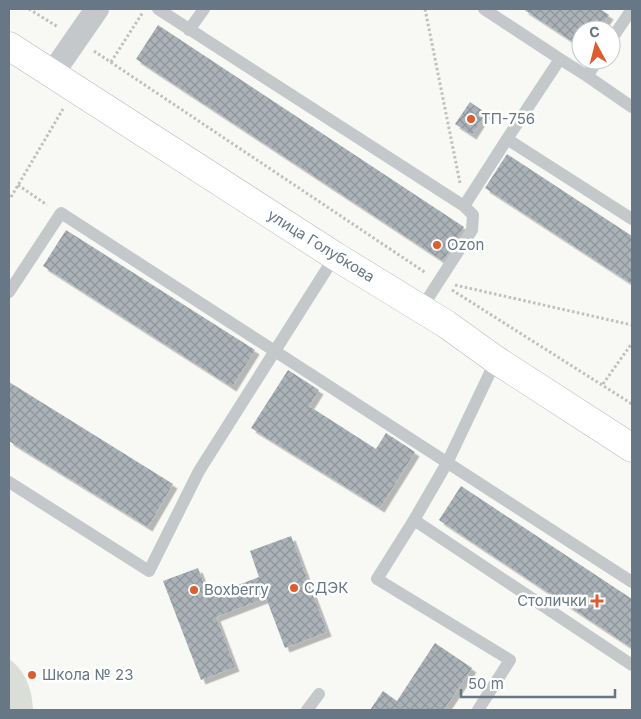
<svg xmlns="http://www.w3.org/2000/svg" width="641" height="719" font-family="Inter,sans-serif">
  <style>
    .park { fill: #d9dfd6 }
    .building { fill: url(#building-cross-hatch); filter: url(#shadow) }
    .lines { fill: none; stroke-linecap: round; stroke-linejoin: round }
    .secondary-casing { stroke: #b6bbbf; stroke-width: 29 }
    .path { stroke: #bec0c2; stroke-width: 3; stroke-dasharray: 2.5 2.5; stroke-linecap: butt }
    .service { stroke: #c4c8cb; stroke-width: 12 }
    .minor { stroke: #c4c8cb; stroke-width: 24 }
    .secondary { stroke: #fff; stroke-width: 28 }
    .poi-dot { fill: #de5d2f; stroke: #fff; stroke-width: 2 }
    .labels { text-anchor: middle; stroke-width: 5; stroke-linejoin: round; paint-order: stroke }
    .poi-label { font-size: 15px; fill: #687785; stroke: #fff; text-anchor: start }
    .street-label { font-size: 15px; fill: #687785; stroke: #fff }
  </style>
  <defs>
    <pattern id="building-cross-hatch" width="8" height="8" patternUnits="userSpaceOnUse" patternTransform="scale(1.25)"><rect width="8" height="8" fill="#abb2b8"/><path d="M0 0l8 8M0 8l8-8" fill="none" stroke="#8f969b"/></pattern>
    <filter id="shadow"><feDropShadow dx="4.5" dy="4.5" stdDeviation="0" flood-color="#0004"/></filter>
  </defs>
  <rect width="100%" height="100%" fill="#f8f8f5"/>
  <path class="park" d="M 9,659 C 26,671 32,690 33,710 L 9,710 Z"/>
  <path class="building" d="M 523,9 L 600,9 L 609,15 L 599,30 L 581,30 L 581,47 Z
    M 158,25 L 464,227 L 443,261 L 136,59 Z
    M 470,102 L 486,113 L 472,135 L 455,124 Z
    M 507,154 L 632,236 L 632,284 L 485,188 Z
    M 66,230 L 255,350 L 232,387 L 43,266 Z
    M 288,370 L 319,390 L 309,406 L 376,449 L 386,433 L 415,452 L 380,508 L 251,428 Z
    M 9,382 L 173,484 L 148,527 L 9,441 Z
    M 461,486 L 632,599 L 632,648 L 439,520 Z
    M 291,536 L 327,632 L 285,648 L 266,598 L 216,617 L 235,667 L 201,680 L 163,581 L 198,568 L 209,596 L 259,577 L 250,551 Z
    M 435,643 L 472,668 L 444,710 L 370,710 L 383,691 L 397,701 Z"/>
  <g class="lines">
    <g class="secondary-casing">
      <path id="secondary" d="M 9,46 L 335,256 L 446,324 L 496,360 L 632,448"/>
    </g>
    <path class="path" d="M 29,9 L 58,27
      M 425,9 L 460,183
      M 94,51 L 426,273
      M 111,62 L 143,12
      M 18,185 L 47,205
      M 11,197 L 63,109
      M 455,285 L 632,325
      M 452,290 L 632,404
      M 603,384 L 632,343"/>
    <path class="service" d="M 158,9 L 464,206 L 473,215 L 472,230 L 421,309
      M 484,9 L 560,59 L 507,139
      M 189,30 L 204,9
      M 611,40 L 632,9
      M 560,59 L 587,76
      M 598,60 L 587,76 L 632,107
      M 464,206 L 507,139 L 632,219
      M 9,292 L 61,213 L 632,582
      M 496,360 L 447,463 L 414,520 L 632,665
      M 9,482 L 149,571 L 199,471 L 335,256
      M 414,520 L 377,579 L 510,660 L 478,710
      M 307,710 L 319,694"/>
    <path class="minor" d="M 52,74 L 97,9"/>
    <use href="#secondary" class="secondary"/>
  </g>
  <g class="poi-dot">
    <circle cx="471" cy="119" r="5"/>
    <circle cx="437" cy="245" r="5"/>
    <circle cx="294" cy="588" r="5"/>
    <circle cx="194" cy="590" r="5"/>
    <path d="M594.5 593.5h5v5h5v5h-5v5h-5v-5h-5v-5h5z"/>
    <circle cx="32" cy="675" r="5"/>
  </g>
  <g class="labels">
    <g class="poi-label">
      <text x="481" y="124">ТП-756</text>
      <text x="447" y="250">Ozon</text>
      <text x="304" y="593">СДЭК</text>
      <text x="204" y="595">Boxberry</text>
      <text x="587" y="606" text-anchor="end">Столички</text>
      <text x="42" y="680">Школа № 23</text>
    </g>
    <g class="street-label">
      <text transform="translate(321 246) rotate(32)" y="5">улица Голубкова</text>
    </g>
  </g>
  <rect width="641" height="719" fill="none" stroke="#687785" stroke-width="20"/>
  <g transform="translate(596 45) rotate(353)"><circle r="24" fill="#ffffff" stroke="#c3c9ce"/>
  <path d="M0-4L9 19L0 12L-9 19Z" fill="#de5d2f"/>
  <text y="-8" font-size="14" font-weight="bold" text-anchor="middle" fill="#687785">С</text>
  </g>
  <path d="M461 689v8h154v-8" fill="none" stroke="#687785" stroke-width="2.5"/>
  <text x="468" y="689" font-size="15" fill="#687785" stroke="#ffffff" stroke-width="4" paint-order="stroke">50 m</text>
</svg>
